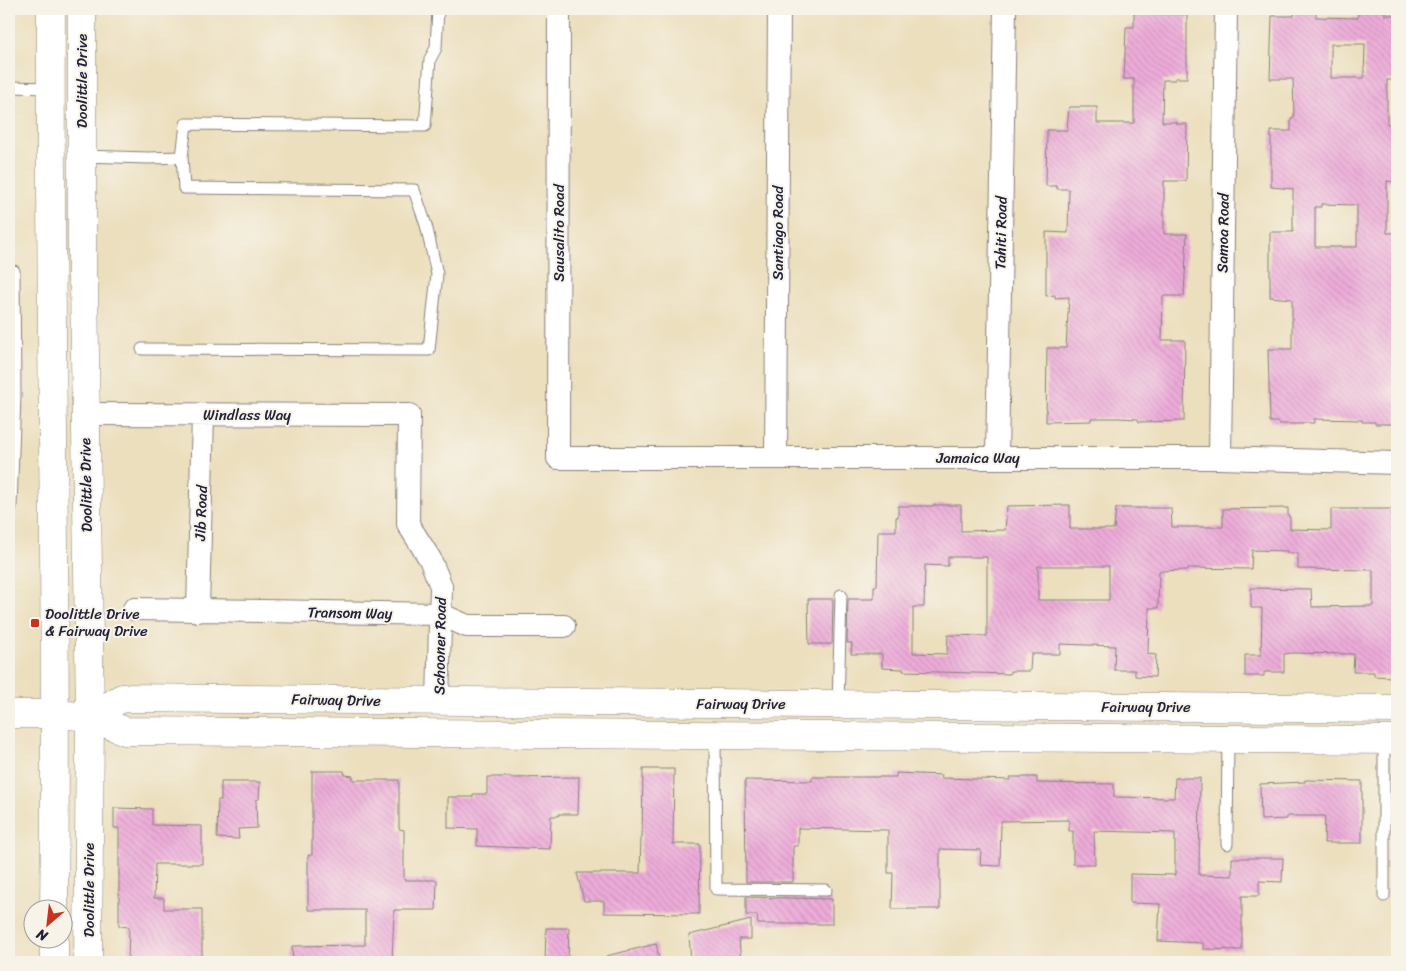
<svg xmlns="http://www.w3.org/2000/svg" width="1406" height="971" font-family="Sriracha,sans-serif">
  <style>
    .building { fill: url(#building-back-hatch); fill-rule: evenodd }
    .lines { fill: none; stroke-linecap: round; stroke-linejoin: round }
    .service-casing { stroke: #87807c; stroke-width: 13 }
    .minor-casing { stroke: #87807c; stroke-width: 24 }
    .tertiary-casing { stroke: #87807c; stroke-width: 29 }
    .service { stroke: #fff; stroke-width: 11 }
    .minor { stroke: #fff; stroke-width: 22 }
    .tertiary { stroke: #fff; stroke-width: 28 }
    .poi-dot { fill: #c8321e; stroke: #f7f3e8; stroke-width: 2 }
    .labels { text-anchor: middle; stroke-width: 4; stroke-linejoin: round; paint-order: stroke }
    .street-label { font-size: 15px; fill: #22223b; stroke: #f7f3e8 }
    .poi-label { font-size: 15px; fill: #22223b; stroke: #f7f3e8; text-anchor: start }
  </style>
  <defs>
    <pattern id="building-back-hatch" width="6" height="6" patternUnits="userSpaceOnUse" patternTransform="scale(1.25)"><rect width="6" height="6" fill="#edabd9"/><path d="M-1 5l2 2M0 0l6 6M5-1l2 2" fill="none" stroke="#cb93bb"/></pattern>
  </defs>
  <rect width="100%" height="100%" fill="#f7f3e8"/>
  <filter id="ink" filterUnits="userSpaceOnUse"><feTurbulence type="fractalNoise" baseFrequency=".02" numOctaves="2"/><feDisplacementMap in="SourceGraphic" scale="10" xChannelSelector="R" yChannelSelector="G"/><feConvolveMatrix kernelMatrix="1 2 1 2 8 2 1 2 1" color-interpolation-filters="sRGB"/></filter>
  <filter id="wash" filterUnits="userSpaceOnUse"><feTurbulence type="fractalNoise" baseFrequency=".0096" numOctaves="4" result="noise"/><feDisplacementMap in="SourceGraphic" scale="20" xChannelSelector="R" yChannelSelector="G"/><feGaussianBlur stdDeviation="1.12" result="paint"/><feColorMatrix in="noise" values="0 0 0 0 0 0 0 0 0 0 0 0 0 0 0 0 0 1.4 0 .05"/><feComposite in="paint" operator="in"/></filter>
  <g filter="url(#wash)">
    <rect width="100%" height="100%" fill="#ecdfbe"/>
    <g id="blocks">
      <path class="building" d="M 1134,9 L 1161,9 L 1161,14 L 1187,14 L 1187,78 L 1175,78 L 1175,80 L 1163,80 L 1162,122 L 1177,122 L 1177,124 L 1187,124 L 1186,181 L 1164,181 L 1164,234 L 1187,234 L 1184,296 L 1163,296 L 1162,340 L 1185,340 L 1184,421 L 1139,422 L 1138,419 L 1118,418 L 1091,418 L 1091,421 L 1046,422 L 1047,348 L 1066,348 L 1069,297 L 1055,298 L 1055,295 L 1046,296 L 1046,232 L 1068,233 L 1069,189 L 1057,189 L 1057,186 L 1046,186 L 1047,130 L 1067,130 L 1069,107 L 1097,107 L 1097,123 L 1134,123 L 1134,79 L 1124,79 L 1126,27 L 1134,27 Z
        M 1294,9 L 1316,9 L 1316,17 L 1358,18 L 1358,9 L 1385,9 L 1385,15 L 1397,15 L 1397,80 L 1387,80 L 1387,124 L 1397,124 L 1397,182 L 1387,181 L 1387,233 L 1397,233 L 1397,424 L 1375,424 L 1375,422 L 1362,422 L 1362,420 L 1314,419 L 1314,423 L 1303,423 L 1303,424 L 1279,424 L 1279,422 L 1270,422 L 1268,349 L 1292,349 L 1292,299 L 1270,297 L 1270,232 L 1293,232 L 1293,189 L 1271,187 L 1271,131 L 1291,131 L 1291,118 L 1294,117 L 1293,79 L 1270,79 L 1272,16 L 1294,16 ZM 1331,44 L 1365,44 L 1364,78 L 1331,78 ZM 1321,204 L 1357,205 L 1357,247 L 1315,247 L 1315,207 L 1321,207 Z
        M 933,505 L 961,505 L 961,531 L 1005,530 L 1007,506 L 1070,505 L 1070,529 L 1114,529 L 1116,508 L 1171,508 L 1172,527 L 1223,527 L 1223,509 L 1288,508 L 1288,516 L 1290,517 L 1290,529 L 1331,530 L 1331,509 L 1392,509 L 1392,530 L 1397,530 L 1397,656 L 1392,656 L 1392,677 L 1374,676 L 1374,672 L 1353,672 L 1354,654 L 1293,653 L 1284,654 L 1284,672 L 1264,672 L 1264,676 L 1245,676 L 1245,655 L 1261,655 L 1262,608 L 1251,608 L 1251,588 L 1311,589 L 1312,607 L 1373,606 L 1373,570 L 1298,569 L 1298,553 L 1287,553 L 1287,551 L 1252,550 L 1251,569 L 1188,568 L 1188,570 L 1159,571 L 1158,608 L 1149,608 L 1148,654 L 1156,655 L 1155,677 L 1135,676 L 1135,670 L 1114,670 L 1115,646 L 1060,644 L 1060,654 L 1031,654 L 1030,671 L 1010,671 L 1010,674 L 903,671 L 903,669 L 882,668 L 882,654 L 851,654 L 852,643 L 847,643 L 848,599 L 874,599 L 874,586 L 877,586 L 878,531 L 896,531 L 896,517 L 898,517 L 898,506 L 933,506 ZM 948,557 L 987,557 L 987,636 L 948,635 L 947,654 L 913,653 L 913,607 L 924,607 L 925,565 L 948,566 ZM 1038,566 L 1109,566 L 1109,600 L 1038,600 Z
        M 808,599 L 833,599 L 832,644 L 809,644 Z
        M 643,769 L 674,769 L 673,844 L 700,844 L 699,914 L 604,913 L 604,901 L 584,901 L 577,873 L 640,873 L 641,838 L 642,838 Z
        M 312,771 L 344,771 L 345,775 L 353,776 L 353,780 L 399,780 L 399,829 L 404,830 L 404,880 L 437,880 L 436,910 L 394,910 L 392,962 L 293,962 L 292,946 L 365,945 L 365,910 L 308,910 L 308,855 L 312,855 Z
        M 896,773 L 942,775 L 941,778 L 1010,780 L 1010,777 L 1037,777 L 1037,783 L 1114,784 L 1114,797 L 1174,798 L 1175,778 L 1200,778 L 1199,875 L 1232,876 L 1232,858 L 1283,858 L 1282,882 L 1259,881 L 1259,896 L 1242,896 L 1242,950 L 1203,949 L 1203,943 L 1158,941 L 1160,904 L 1130,903 L 1130,874 L 1175,875 L 1175,833 L 1094,831 L 1095,864 L 1073,864 L 1073,831 L 1069,831 L 1069,820 L 1001,821 L 1000,866 L 980,865 L 981,850 L 940,849 L 940,909 L 892,909 L 893,873 L 888,873 L 888,830 L 798,828 L 798,846 L 793,846 L 793,882 L 746,882 L 745,780 L 812,781 L 812,777 L 896,777 Z
        M 487,777 L 511,777 L 511,778 L 579,777 L 578,814 L 559,814 L 559,816 L 551,816 L 550,849 L 477,846 L 477,829 L 448,828 L 448,797 L 473,797 L 473,794 L 487,794 Z
        M 1305,780 L 1362,781 L 1362,843 L 1324,843 L 1325,816 L 1287,816 L 1287,819 L 1261,820 L 1260,784 L 1305,782 Z
        M 221,782 L 260,782 L 259,799 L 256,800 L 257,828 L 238,829 L 239,839 L 217,838 L 218,800 L 221,800 Z
        M 114,808 L 152,809 L 152,825 L 202,826 L 202,864 L 155,864 L 154,898 L 164,898 L 164,909 L 202,909 L 202,962 L 128,962 L 129,927 L 119,926 L 119,828 L 114,828 Z
        M 746,897 L 832,899 L 832,924 L 758,924 L 757,915 L 746,915 Z
        M 751,920 L 751,939 L 739,939 L 741,962 L 691,962 L 689,935 Z
        M 546,928 L 569,928 L 568,962 L 545,962 Z
        M 656,944 L 660,962 L 607,962 L 606,956 Z"/>
    </g>
  </g>
  <g filter="url(#ink)">
    <use href="#blocks" fill-opacity="0" stroke="#87807c" stroke-width="1"/>
    <g class="lines">
      <g class="service-casing">
        <path id="service" d="M 9,87 L 51,88
          M 82,156 L 149,158 L 182,157 L 184,188 L 414,190 L 426,225 L 437,274 L 429,350 L 142,349
          M 182,157 L 186,124 L 425,126 L 430,59 L 436,48 L 438,9
          M 11,506 L 15,395 L 14,271
          M 838,705 L 841,595
          M 715,736 L 716,889 L 826,890
          M 1227,844 L 1228,739
          M 1384,896 L 1384,740"/>
      </g>
      <g class="minor-casing">
        <path id="minor" d="M 559,9 L 558,458 L 1220,458 L 1397,463
          M 85,414 L 409,415 L 408,524 L 430,559 L 441,586 L 438,702
          M 776,458 L 779,9
          M 997,458 L 1005,9
          M 1220,458 L 1226,9
          M 134,609 L 440,614 L 467,626 L 564,626
          M 198,611 L 203,415"/>
      </g>
      <g class="tertiary-casing">
        <path id="tertiary" d="M 51,9 C 49,309 58,609 54,908
          M 82,9 L 82,280 L 84,283 L 90,717 L 88,962
          M 9,714 L 56,714 L 90,717 L 125,731 L 1397,740
          M 90,717 L 122,698 L 1397,709
          M 54,962 L 54,938"/>
      </g>
      <use href="#service" class="service"/>
      <use href="#minor" class="minor"/>
      <use href="#tertiary" class="tertiary"/>
    </g>
  </g>
  <rect class="poi-dot" x="30" y="618" width="10" height="10" rx="2.5"/>
  <g class="labels">
    <g class="street-label">
      <text transform="translate(82 81) rotate(-90)" y="5">Doolittle Drive</text>
      <text transform="translate(559 233) rotate(-90)" y="5">Sausalito Road</text>
      <text transform="translate(778 233) rotate(-90)" y="5">Santiago Road</text>
      <text transform="translate(1001 233) rotate(-89)" y="5">Tahiti Road</text>
      <text transform="translate(1223 233) rotate(-89)" y="5">Samoa Road</text>
      <text x="247" y="420">Windlass Way</text>
      <text x="978" y="463">Jamaica Way</text>
      <text transform="translate(86 485) rotate(-91)" y="5">Doolittle Drive</text>
      <text transform="translate(201 513) rotate(-88)" y="5">Jib Road</text>
      <text transform="translate(350 613) rotate(1)" y="5">Transom Way</text>
      <text transform="translate(440 646) rotate(-89)" y="5">Schooner Road</text>
      <text transform="translate(336 700) rotate(1)" y="5">Fairway Drive</text>
      <text x="741" y="709">Fairway Drive</text>
      <text x="1146" y="712">Fairway Drive</text>
      <text transform="translate(89 890) rotate(-90)" y="5">Doolittle Drive</text>
    </g>
    <g class="poi-label">
      <text x="45" y="619">Doolittle Drive<tspan x="45" dy="17">&amp; Fairway Drive</tspan></text>
    </g>
  </g>
  <rect width="1406" height="971" fill="none" stroke="#f7f3e8" stroke-width="30"/>
  <g transform="translate(48 924) rotate(208)"><circle r="24" fill="#f7f3e8" stroke="#a29fa3"/>
  <path d="M0-4L9 19L0 12L-9 19Z" fill="#c8321e"/>
  <text y="-8" font-size="14" font-weight="bold" text-anchor="middle" fill="#22223b">N</text>
  </g>
</svg>
